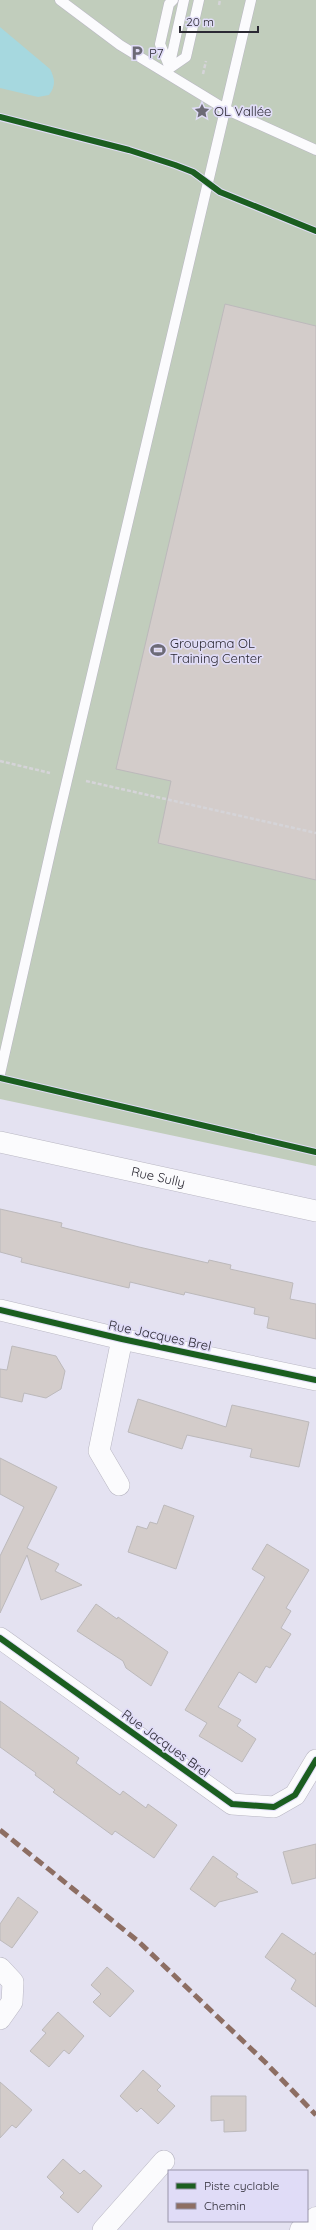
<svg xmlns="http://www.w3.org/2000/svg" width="316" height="2230" font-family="Quicksand,sans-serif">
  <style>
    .green { fill: #c1cdbc }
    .water { fill: #a6d8df }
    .building { fill: #d3ccca; stroke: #bcb9bb }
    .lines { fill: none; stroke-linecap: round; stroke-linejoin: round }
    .lane-casing { stroke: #b9b7c3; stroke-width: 11 }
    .street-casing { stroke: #b9b7c3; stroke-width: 22 }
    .secondary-casing { stroke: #b9b7c3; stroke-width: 23 }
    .path { stroke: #d5d4d8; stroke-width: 2.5; stroke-dasharray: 4 2; stroke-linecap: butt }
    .lane { stroke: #fbfbfd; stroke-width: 10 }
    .street { stroke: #fbfbfd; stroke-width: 21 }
    .secondary { stroke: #fbfbfd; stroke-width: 22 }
    .quiet { stroke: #8d6e63; stroke-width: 5; stroke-dasharray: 10 5; stroke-linecap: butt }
    .cycleway-casing { stroke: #e0dcf7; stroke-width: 8 }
    .cycleway { stroke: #1b5e20; stroke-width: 6 }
    .labels { text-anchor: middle; stroke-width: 3.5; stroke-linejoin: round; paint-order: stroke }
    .poi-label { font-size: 13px; fill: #2b2933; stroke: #e0dcf7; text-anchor: start }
    .street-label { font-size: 13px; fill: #2b2933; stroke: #e0dcf7 }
  </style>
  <rect width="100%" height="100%" fill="#e4e2f1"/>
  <path class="green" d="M 0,0 L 316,0 L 316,1166 L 0,1099 Z"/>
  <path class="water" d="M 0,27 L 50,69 C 55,79 56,85 49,95 L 38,97 L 0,88 Z"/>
  <path class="building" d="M 225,304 L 316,326 L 316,880 L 158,843 L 171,781 L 116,769 Z
    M 0,1209 L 62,1223 L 61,1227 L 139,1247 L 208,1263 L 209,1260 L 231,1265 L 230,1269 L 293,1283 L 290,1299 L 316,1304 L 316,1339 L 267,1328 L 269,1317 L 254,1314 L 255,1308 L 185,1292 L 184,1295 L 130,1282 L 129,1288 L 21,1262 L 22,1258 L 0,1252 Z
    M 12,1346 L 56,1356 L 65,1371 L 61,1389 L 46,1398 L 24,1393 L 22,1402 L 0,1397 L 0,1369 L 7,1370 Z
    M 138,1399 L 226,1427 L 232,1405 L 309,1422 L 299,1467 L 250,1457 L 252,1449 L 187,1435 L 182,1449 L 128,1432 Z
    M 0,1458 L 57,1487 L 27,1548 L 59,1564 L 55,1571 L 82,1585 L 41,1600 L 27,1555 L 0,1613 L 0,1556 L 24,1507 L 0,1494 Z
    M 164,1505 L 194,1516 L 176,1569 L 128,1552 L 137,1526 L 147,1529 L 150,1522 L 157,1524 Z
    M 267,1544 L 309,1570 L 286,1608 L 291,1611 L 281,1628 L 291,1634 L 270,1668 L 266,1666 L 256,1683 L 239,1672 L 218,1707 L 241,1720 L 237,1726 L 256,1739 L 242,1762 L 199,1736 L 207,1723 L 185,1710 L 265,1577 L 252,1569 Z
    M 96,1604 L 117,1619 L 118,1617 L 168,1652 L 151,1686 L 126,1668 L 123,1661 L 77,1631 Z
    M 0,1701 L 79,1758 L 76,1763 L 120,1795 L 123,1791 L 146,1808 L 148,1804 L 177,1825 L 154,1858 L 115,1831 L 112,1835 L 53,1792 L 55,1790 L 35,1775 L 36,1773 L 0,1747 Z
    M 316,1844 L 316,1878 L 292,1884 L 283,1852 Z
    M 213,1856 L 238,1874 L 236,1877 L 258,1892 L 219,1902 L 215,1907 L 190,1889 Z
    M 18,1897 L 38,1912 L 12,1948 L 0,1940 L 0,1924 Z
    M 282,1933 L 314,1955 L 316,1952 L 316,2007 L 291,1989 L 296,1980 L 265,1957 Z
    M 107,1967 L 134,1991 L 110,2017 L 93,2002 L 101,1994 L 91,1985 Z
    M 58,2012 L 84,2036 L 69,2054 L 64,2050 L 49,2067 L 30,2051 L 46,2033 L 42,2030 Z
    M 143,2070 L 161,2086 L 157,2090 L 175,2106 L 158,2124 L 141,2108 L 137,2112 L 120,2096 Z
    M 0,2082 L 32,2110 L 16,2128 L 12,2125 L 0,2138 Z
    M 211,2096 L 246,2096 L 246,2131 L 224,2132 L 224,2120 L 211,2121 Z
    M 63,2159 L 80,2174 L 84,2170 L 102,2186 L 78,2213 L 60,2197 L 64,2193 L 47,2177 Z"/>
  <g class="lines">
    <g class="lane-casing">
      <path id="lane" d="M 60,0 L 120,45 L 225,109 L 316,150
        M 173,0 L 169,4 L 160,44 L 170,68 L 186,57 L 199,0
        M 169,68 L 184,0
        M 0,1074 L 56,827 L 251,0"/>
    </g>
    <g class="street-casing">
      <g id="street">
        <path id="s1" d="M 0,1142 L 316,1211"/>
        <path d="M 0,1310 L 122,1339 L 316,1380"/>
        <path d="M 119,1485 L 99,1451 L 122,1339"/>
        <path d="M 0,1638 L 232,1804 L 274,1807 L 295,1795 L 316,1760"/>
        <path d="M 0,1968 L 13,1982 L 12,2002 L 0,2019"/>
        <path d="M 103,2230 L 164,2161"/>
      </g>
    </g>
    <g class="secondary-casing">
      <path id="secondary" d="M 301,2230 L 316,2218"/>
    </g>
    <path class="path" d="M 219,5 L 220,0
      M 203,74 L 206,61
      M 0,761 L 50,773
      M 86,781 L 316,833"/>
    <use href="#lane" class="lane"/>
    <use href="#street" class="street"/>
    <use href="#secondary" class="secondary"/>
    <path class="quiet" d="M 0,1830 L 139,1942 L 265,2062 L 316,2115"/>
    <g class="cycleway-casing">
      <path id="cycleway" d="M 0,117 L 129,150 L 175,165 L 193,172 L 220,192 L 316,231
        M 0,1078 L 316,1152
        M 0,1310 L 122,1339 L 316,1380
        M 0,1638 L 232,1804 L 274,1807 L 295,1795 L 316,1760"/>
    </g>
    <use href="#cycleway" class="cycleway"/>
  </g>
  <defs>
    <g id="parking-bare" transform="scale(1.2)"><path d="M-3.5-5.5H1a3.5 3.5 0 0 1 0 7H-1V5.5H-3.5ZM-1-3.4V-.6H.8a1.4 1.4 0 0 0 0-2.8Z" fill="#6c6a76" stroke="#e0dcf7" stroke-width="2.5" paint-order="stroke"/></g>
    <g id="sight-bare" transform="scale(1.2)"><path d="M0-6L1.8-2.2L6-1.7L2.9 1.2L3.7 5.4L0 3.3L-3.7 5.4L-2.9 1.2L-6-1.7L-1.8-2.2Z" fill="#6c6a76" stroke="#e0dcf7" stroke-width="2.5" paint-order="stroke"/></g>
    <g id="stadium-bare" transform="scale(1.2)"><path d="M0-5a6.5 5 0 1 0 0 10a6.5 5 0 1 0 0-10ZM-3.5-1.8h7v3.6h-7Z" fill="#6c6a76" stroke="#e0dcf7" stroke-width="2.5" paint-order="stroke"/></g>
  </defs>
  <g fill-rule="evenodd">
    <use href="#parking-bare" x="137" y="53"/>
    <use href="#sight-bare" x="202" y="111"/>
    <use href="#stadium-bare" x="158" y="650"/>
  </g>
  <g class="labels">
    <g class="poi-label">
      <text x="149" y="58">P7</text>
      <text x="214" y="116">OL Vallée</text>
      <text x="170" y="648">Groupama OL<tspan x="170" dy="15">Training Center</tspan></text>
    </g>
    <g class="street-label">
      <text dy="5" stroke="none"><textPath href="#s1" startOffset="162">Rue Sully</textPath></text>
      <text transform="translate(160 1335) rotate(12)" y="5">Rue Jacques Brel</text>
      <text transform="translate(166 1743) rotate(36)" y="5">Rue Jacques Brel</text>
    </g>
  </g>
  <rect x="168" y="2170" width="140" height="52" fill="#e0dcf7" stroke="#9894a9"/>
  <rect x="176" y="2183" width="20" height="6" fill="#1b5e20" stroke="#9894a9"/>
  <text x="204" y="2190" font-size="12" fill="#2b2933">Piste cyclable</text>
  <rect x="176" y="2203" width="20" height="6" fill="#8d6e63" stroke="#9894a9"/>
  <text x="204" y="2210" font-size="12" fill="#2b2933">Chemin</text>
  <path d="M180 26v6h78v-6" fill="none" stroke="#2b2933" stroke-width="2"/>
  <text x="186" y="26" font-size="12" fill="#2b2933" stroke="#e0dcf7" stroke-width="3" paint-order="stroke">20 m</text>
</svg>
